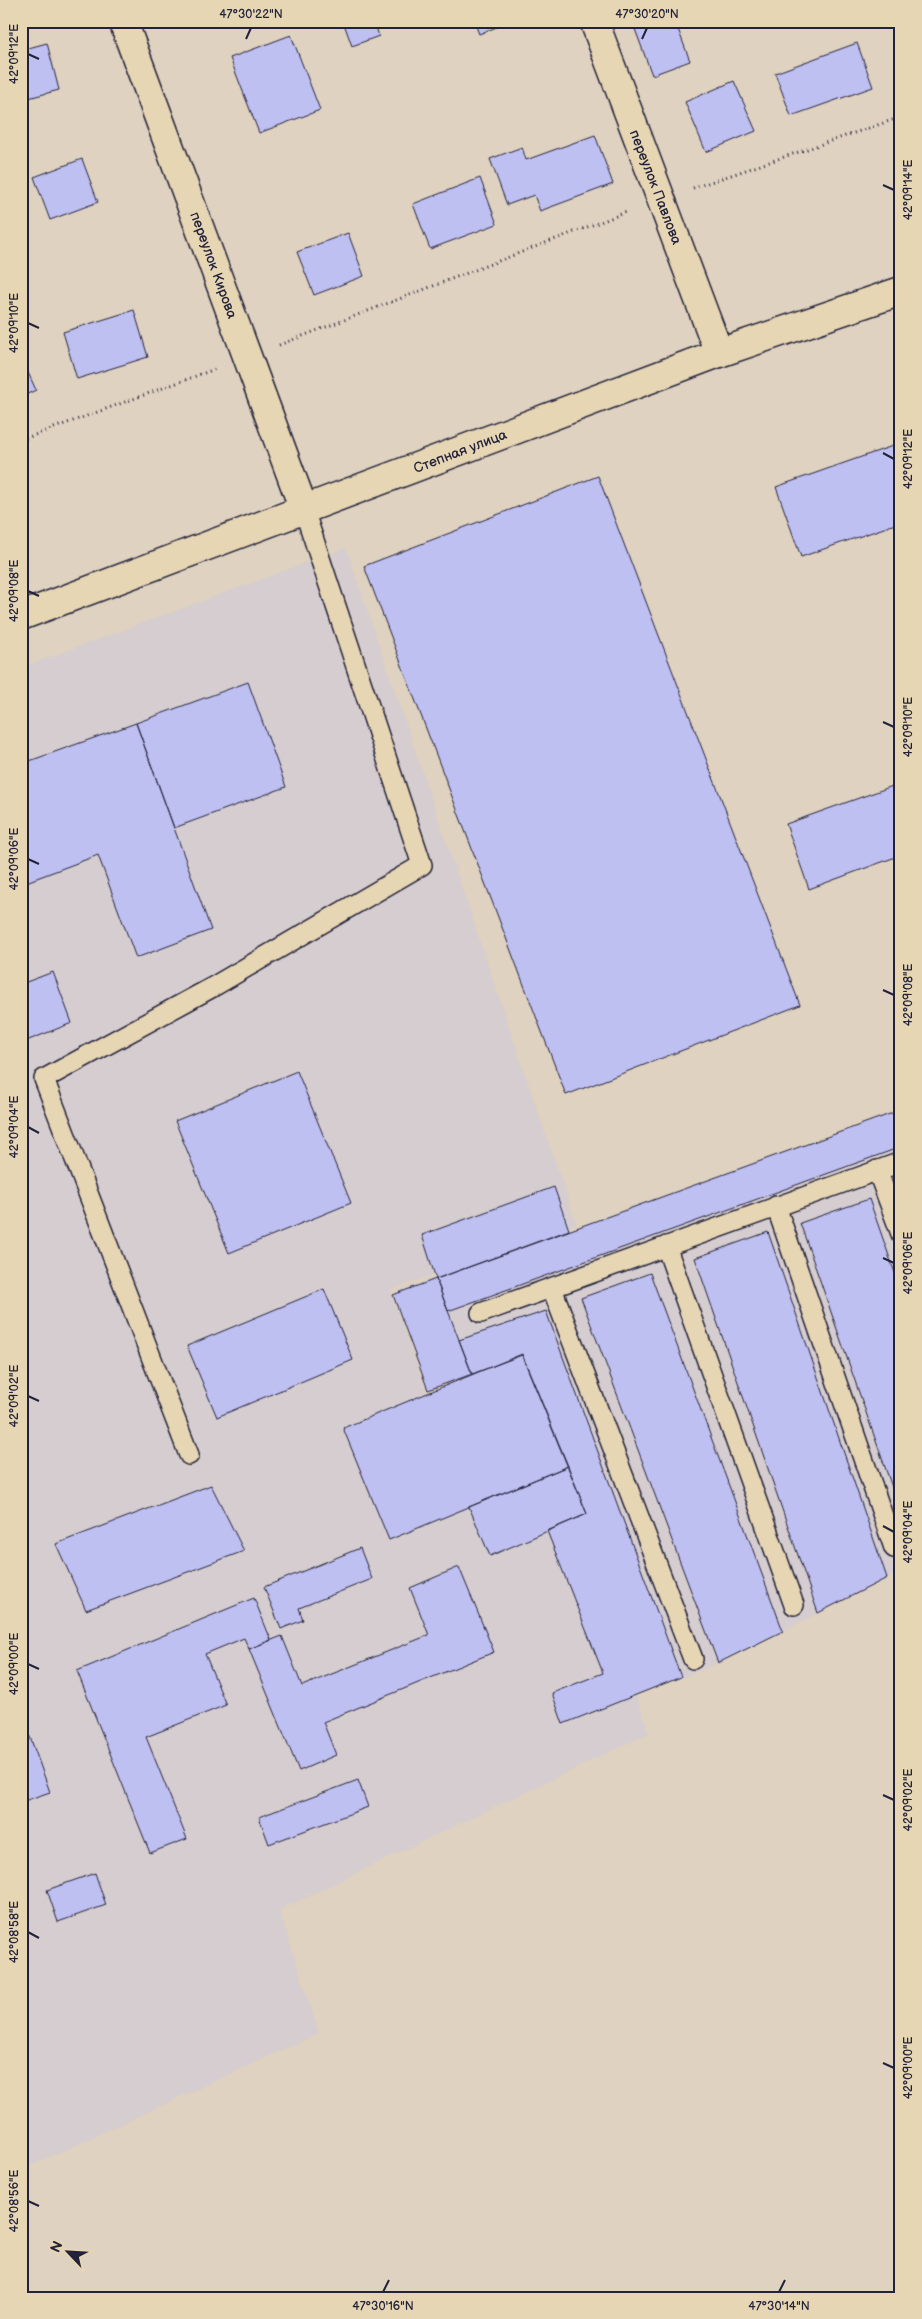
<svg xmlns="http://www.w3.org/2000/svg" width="922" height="2319" font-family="'Balsamiq Sans',sans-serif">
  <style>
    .built { fill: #d5cdcf }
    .building { fill: #bfc0f2; stroke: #22223b }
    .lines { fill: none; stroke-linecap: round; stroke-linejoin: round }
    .service-casing { stroke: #22223b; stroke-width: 22 }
    .minor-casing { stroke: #22223b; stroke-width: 31 }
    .secondary-casing { stroke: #22223b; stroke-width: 31 }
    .path { stroke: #22223b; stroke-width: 3; stroke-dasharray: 1 4; stroke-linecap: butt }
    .service { stroke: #e7d6b3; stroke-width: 19 }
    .minor { stroke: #e7d6b3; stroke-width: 28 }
    .secondary { stroke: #e7d6b3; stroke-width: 28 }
    .ticks { fill: none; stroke: #22223b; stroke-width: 2 }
    .labels { text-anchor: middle; stroke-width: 4; stroke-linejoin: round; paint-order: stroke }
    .street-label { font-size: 14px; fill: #22223b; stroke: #e7d6b3 }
    .neatline { fill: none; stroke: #22223b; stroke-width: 2 }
    .ticks-label { font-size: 12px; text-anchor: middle; fill: #22223b }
  </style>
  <rect width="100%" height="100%" fill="#dfd2c0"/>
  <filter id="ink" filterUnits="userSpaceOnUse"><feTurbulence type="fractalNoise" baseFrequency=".02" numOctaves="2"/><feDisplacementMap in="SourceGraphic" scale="10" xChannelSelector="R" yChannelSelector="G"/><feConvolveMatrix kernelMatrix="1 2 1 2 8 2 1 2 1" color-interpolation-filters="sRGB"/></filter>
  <g filter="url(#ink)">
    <path class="built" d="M 346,548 L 576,1224 L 390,1290 L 427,1394 L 521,1358 L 649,1733 L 279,1910 L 319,2033 L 21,2170 L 21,668 Z
      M 901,1110 L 901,1572 L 718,1663 L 638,1695 L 587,1514 L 522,1356 L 428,1390 L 395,1292 Z"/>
    <path class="building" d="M 343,21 L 374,21 L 379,36 L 352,46 Z
      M 474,21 L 512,21 L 479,34 Z
      M 632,21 L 675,21 L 690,61 L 652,75 Z
      M 291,35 L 320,110 L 259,133 L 230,58 Z
      M 47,43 L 59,90 L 21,100 L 21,50 Z
      M 857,43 L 873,87 L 791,116 L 775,73 Z
      M 734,81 L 756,131 L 706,152 L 685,102 Z
      M 595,135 L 613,184 L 540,211 L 534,195 L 507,205 L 490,159 L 522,147 L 526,160 Z
      M 82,159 L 98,202 L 50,220 L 34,177 Z
      M 480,178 L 497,224 L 430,249 L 413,204 Z
      M 348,233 L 364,276 L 314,295 L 297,252 Z
      M 134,310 L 148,357 L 77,379 L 63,332 Z
      M 21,357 L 36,390 L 21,397 Z
      M 901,443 L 901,522 L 801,557 L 776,487 Z
      M 598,476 L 800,1005 L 566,1095 L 364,566 Z
      M 248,682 L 286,787 L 174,828 L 136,723 Z
      M 136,723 L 211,930 L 136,958 L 98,855 L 21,884 L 21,764 Z
      M 901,783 L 901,855 L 809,889 L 786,824 Z
      M 53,972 L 72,1023 L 21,1043 L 21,984 Z
      M 297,1071 L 351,1203 L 229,1253 L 175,1121 Z
      M 901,1110 L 901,1147 L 448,1311 L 436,1279 Z
      M 554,1187 L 569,1230 L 436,1279 L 422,1235 Z
      M 869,1199 L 901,1290 L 901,1513 L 800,1223 Z
      M 768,1232 L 887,1578 L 818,1613 L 695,1258 Z
      M 650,1273 L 783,1631 L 718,1663 L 581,1298 Z
      M 436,1279 L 472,1374 L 428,1390 L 393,1295 Z
      M 324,1289 L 353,1360 L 217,1417 L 187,1346 Z
      M 546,1311 L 681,1677 L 563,1724 L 552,1693 L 603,1673 L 547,1531 L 587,1514 L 522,1355 L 472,1374 L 459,1340 Z
      M 522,1354 L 568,1466 L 389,1540 L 343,1428 Z
      M 568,1466 L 587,1514 L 490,1556 L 469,1507 Z
      M 211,1485 L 244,1551 L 86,1610 L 56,1544 Z
      M 360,1548 L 372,1579 L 299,1608 L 303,1620 L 281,1629 L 264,1587 Z
      M 459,1567 L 494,1652 L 323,1722 L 336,1755 L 299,1771 L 249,1649 L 282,1636 L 302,1686 L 429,1635 L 410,1588 Z
      M 254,1598 L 271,1640 L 249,1649 L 244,1638 L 205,1654 L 226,1705 L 146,1737 L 187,1839 L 150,1853 L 77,1671 Z
      M 21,1712 L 50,1792 L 21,1802 Z
      M 358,1780 L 368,1807 L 269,1844 L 259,1817 Z
      M 95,1873 L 106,1905 L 58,1922 L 47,1890 Z"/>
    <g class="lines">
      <g class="service-casing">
        <path id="service" d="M 877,1170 L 901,1234
          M 776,1206 L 894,1548
          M 666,1246 L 794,1605
          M 552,1288 L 693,1659
          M 481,1313 L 901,1162
          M 189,1455 L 44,1079 L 211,988 L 422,865 L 304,510"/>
      </g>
      <g class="minor-casing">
        <path id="minor" d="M 123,21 L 304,510
          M 594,21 L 719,353"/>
      </g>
      <g class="secondary-casing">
        <path id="secondary" d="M 21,616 L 719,353 L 901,291"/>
      </g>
      <path class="path" d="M 693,188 L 901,117
        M 279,345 L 629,211
        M 21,440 L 215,369"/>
      <use href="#service" class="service"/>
      <use href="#minor" class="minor"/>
      <use href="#secondary" class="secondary"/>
    </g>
  </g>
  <path class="ticks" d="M 246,39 L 251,28M 642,39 L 647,28M 28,54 L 39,59M 883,185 L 894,190M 28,323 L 39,328M 883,453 L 894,459M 28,591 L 39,596M 883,722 L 894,727M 28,859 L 39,864M 883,990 L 894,995M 28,1127 L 39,1133M 883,1258 L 894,1263M 28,1396 L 39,1401M 883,1526 L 894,1532M 28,1664 L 39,1669M 883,1795 L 894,1800M 28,1932 L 39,1938M 883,2063 L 894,2068M 28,2201 L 39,2206M 383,2292 L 389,2280M 779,2292 L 785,2280"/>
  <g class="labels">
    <g class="street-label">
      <text transform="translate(656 187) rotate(69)" y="5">переулок Павлова</text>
      <text transform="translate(214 265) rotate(70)" y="5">переулок Кирова</text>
      <text transform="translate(460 451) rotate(-21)" y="5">Степная улица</text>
    </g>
  </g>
  <rect width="922" height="2319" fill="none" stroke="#e7d6b3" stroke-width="55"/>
  <g transform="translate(68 2252) rotate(295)" stroke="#e7d6b3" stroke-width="4" paint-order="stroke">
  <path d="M0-4L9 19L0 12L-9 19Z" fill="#22223b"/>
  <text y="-8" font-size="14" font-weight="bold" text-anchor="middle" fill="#22223b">N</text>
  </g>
  <rect x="28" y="28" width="866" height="2264" class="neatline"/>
  <g class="ticks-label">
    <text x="251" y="18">47°30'22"N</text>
    <text x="647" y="18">47°30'20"N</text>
    <text transform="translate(14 54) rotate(-90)" y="4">42°09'12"E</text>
    <text transform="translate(908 190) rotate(-90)" y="4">42°09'14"E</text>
    <text transform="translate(14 323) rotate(-90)" y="4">42°09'10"E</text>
    <text transform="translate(908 459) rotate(-90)" y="4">42°09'12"E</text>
    <text transform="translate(14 591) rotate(-90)" y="4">42°09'08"E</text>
    <text transform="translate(908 727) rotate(-90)" y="4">42°09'10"E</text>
    <text transform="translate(14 859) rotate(-90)" y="4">42°09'06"E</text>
    <text transform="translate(908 995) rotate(-90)" y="4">42°09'08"E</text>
    <text transform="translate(14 1127) rotate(-90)" y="4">42°09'04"E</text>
    <text transform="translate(908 1263) rotate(-90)" y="4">42°09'06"E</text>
    <text transform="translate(14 1396) rotate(-90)" y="4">42°09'02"E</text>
    <text transform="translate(908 1532) rotate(-90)" y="4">42°09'04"E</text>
    <text transform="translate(14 1664) rotate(-90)" y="4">42°09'00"E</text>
    <text transform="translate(908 1800) rotate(-90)" y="4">42°09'02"E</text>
    <text transform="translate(14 1932) rotate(-90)" y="4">42°08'58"E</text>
    <text transform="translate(908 2068) rotate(-90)" y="4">42°09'00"E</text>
    <text transform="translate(14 2201) rotate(-90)" y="4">42°08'56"E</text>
    <text x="383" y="2310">47°30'16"N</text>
    <text x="779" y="2310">47°30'14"N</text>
  </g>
</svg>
